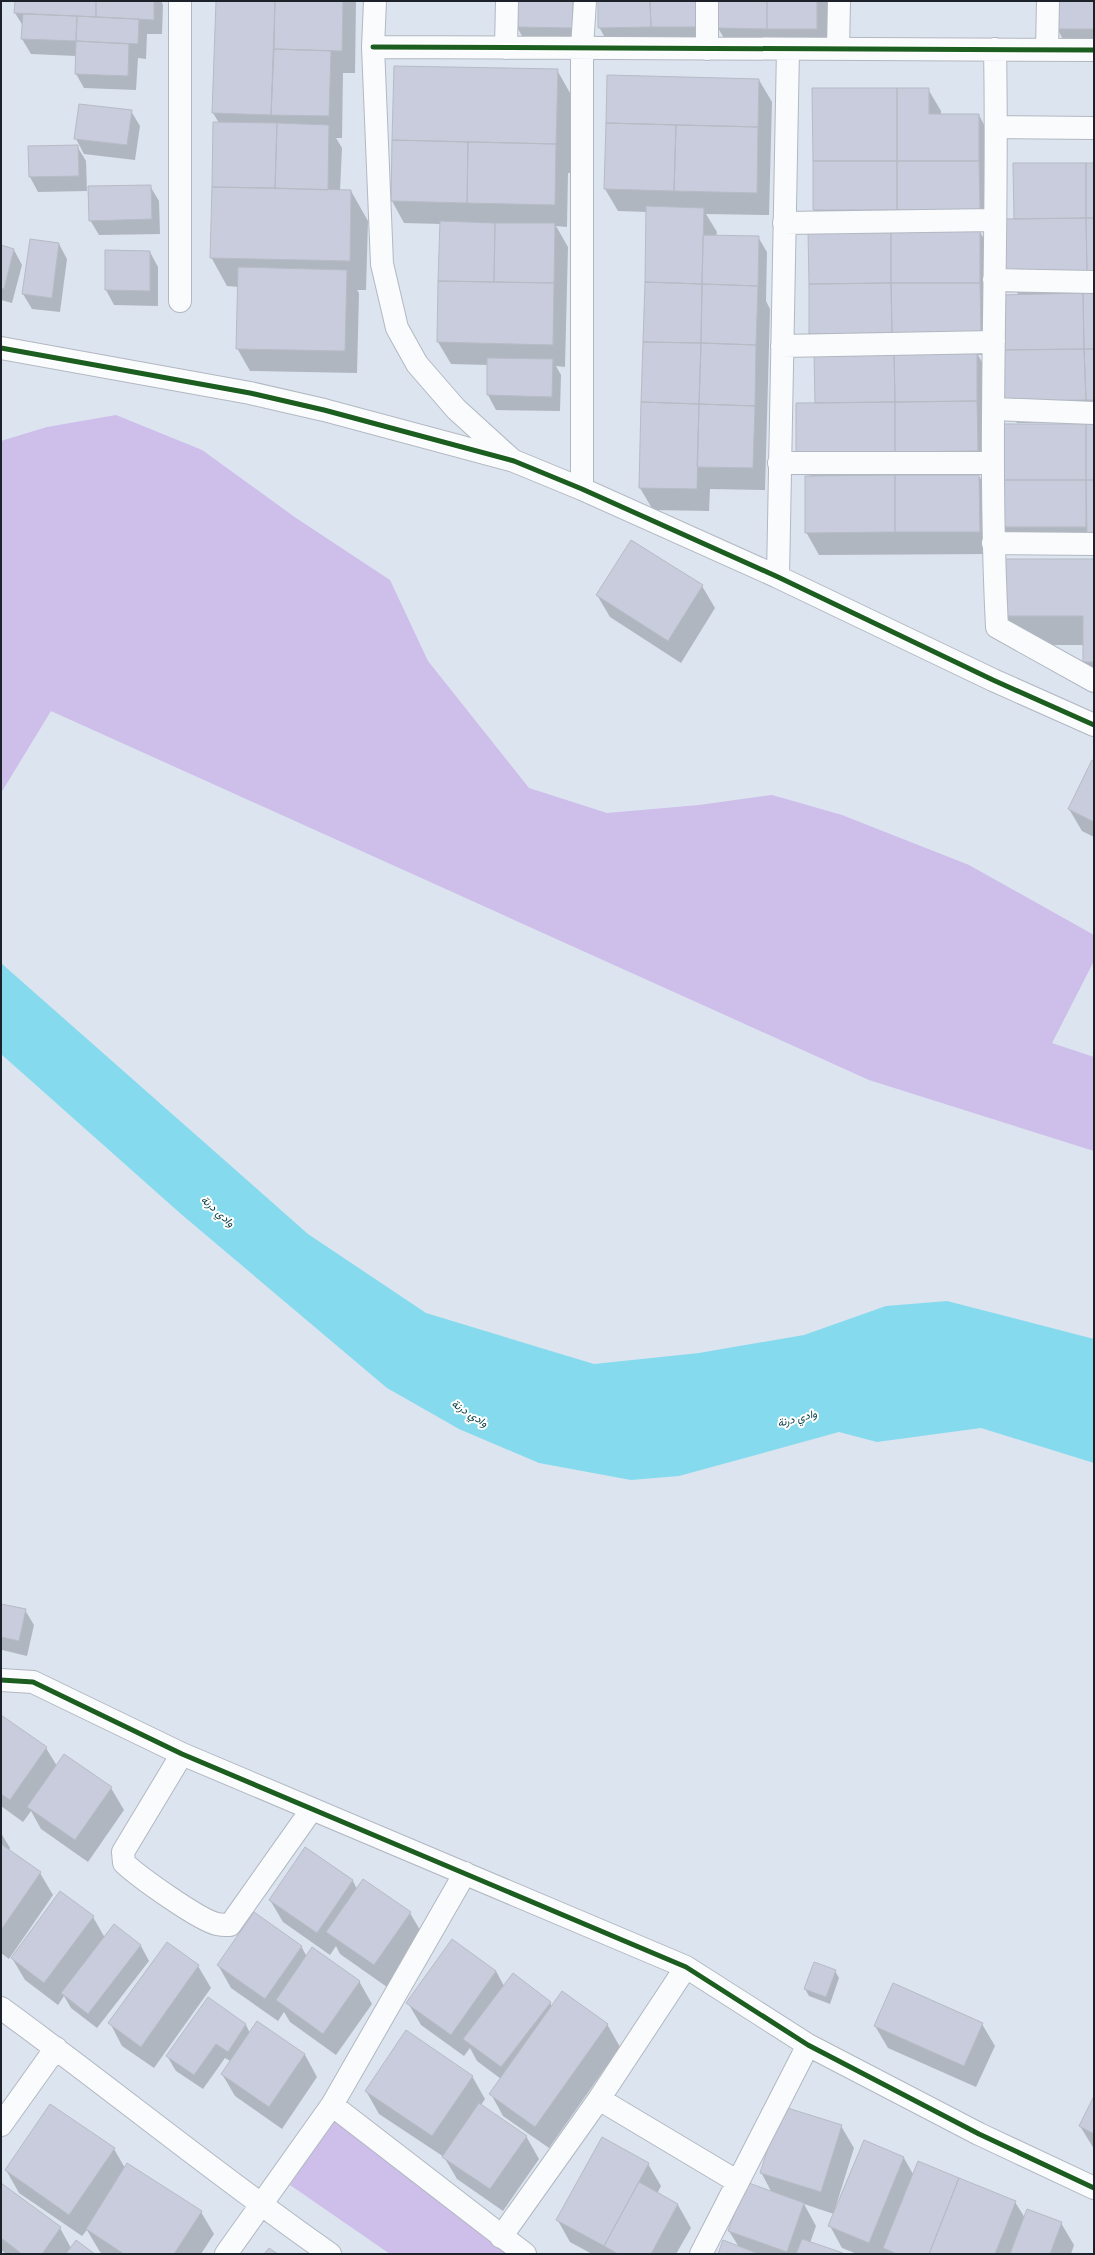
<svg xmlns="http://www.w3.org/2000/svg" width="1095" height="2255" font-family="Lora,Vazirmatn,serif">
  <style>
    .green { fill: #cdbeea }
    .water { fill: #85dbed }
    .shadow { fill: #0003 }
    .building { fill: #c8ccdd; stroke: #b7bbc5 }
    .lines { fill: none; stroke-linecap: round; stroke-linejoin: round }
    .minor-casing { stroke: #b2b8c1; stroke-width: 24 }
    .minor { stroke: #fafbfd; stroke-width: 22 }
    .cycleway-casing { stroke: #fff; stroke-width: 8 }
    .cycleway { stroke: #1b5e20; stroke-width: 5 }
    .labels { text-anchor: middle; stroke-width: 4; stroke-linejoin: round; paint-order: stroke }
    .water-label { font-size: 11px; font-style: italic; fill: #003941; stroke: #fff }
  </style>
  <rect width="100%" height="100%" fill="#dce4f0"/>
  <path class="green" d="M 116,415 L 202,450 L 296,518 L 390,580 L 428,661 L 529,788 L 607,813 L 699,805 L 772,795 L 842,815 L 969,865 L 1094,935 L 1094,961 L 1052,1043 L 1094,1057 L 1094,1151 L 869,1080 L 51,711 L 1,793 L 1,441 L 47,427 Z
    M 336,2116 L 510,2254 L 390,2254 L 290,2185 Z"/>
  <path class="water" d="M 1,963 L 308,1234 L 426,1313 L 594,1364 L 699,1353 L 804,1335 L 886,1306 L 947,1301 L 1094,1339 L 1094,1463 L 981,1428 L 877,1442 L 839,1432 L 679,1476 L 631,1480 L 539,1463 L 459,1429 L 387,1388 L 181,1214 L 1,1054 Z"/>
  <path class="shadow" d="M 16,1 L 161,1 L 163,5 L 162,34 L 147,34 L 146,59 L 138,58 L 136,90 L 84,88 L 76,74 L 76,56 L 31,54 L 22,39 L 23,26 L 15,13 Z
    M 217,1 L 356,1 L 355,73 L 343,73 L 342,138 L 336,138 L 342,148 L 340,191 L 351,191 L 368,221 L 366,290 L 357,290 L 359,293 L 357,373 L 250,371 L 237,348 L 239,287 L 227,286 L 211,257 L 213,187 L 219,123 L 213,113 Z
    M 517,1 L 590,1 L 589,57 L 533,56 L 517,27 Z
    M 599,1 L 711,1 L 711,49 L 612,50 L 599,27 Z
    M 718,1 L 830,1 L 829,51 L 731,50 L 718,28 Z
    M 1094,1 L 1094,51 L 1069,51 L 1057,28 Z
    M 395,67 L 557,70 L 574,100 L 573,173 L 568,173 L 567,227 L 556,226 L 568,247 L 565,367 L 556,366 L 561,375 L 560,411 L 496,410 L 488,395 L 488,365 L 451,364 L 438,342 L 441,224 L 404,223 L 392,201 Z
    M 608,76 L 759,80 L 772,102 L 769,215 L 706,214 L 717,232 L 716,236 L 758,237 L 767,252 L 766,301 L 770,309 L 765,490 L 710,489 L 709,511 L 653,510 L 640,488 L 647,212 L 618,211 L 605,189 Z
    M 813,89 L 928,89 L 941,111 L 941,115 L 979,115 L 991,138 L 992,232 L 980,232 L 992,252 L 993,355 L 978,355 L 989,375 L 990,473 L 922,474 L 922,476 L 979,476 L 992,498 L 992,554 L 819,555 L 806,532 L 811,477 L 797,453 L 816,404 L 822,354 L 810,334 L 826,231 L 814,210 Z
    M 131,111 L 140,126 L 135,160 L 84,154 L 76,139 Z
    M 77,146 L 86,161 L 87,191 L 38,192 L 30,177 Z
    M 1094,164 L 1094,422 L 1017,423 L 1004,401 L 1019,296 L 1006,272 L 1015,220 Z
    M 150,186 L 159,201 L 160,234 L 99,235 L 90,220 Z
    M 59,244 L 67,259 L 60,312 L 32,309 L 23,294 Z
    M 1,246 L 14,250 L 22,265 L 12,303 L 1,300 Z
    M 106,251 L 150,252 L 158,267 L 158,306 L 114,305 L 106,290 Z
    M 1094,425 L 1094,549 L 1016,549 L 1003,527 Z
    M 1094,560 L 1094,678 L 1084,662 L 1084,645 L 1022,645 L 1006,616 Z
    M 702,586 L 715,608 L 681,663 L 610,617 L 597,595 Z
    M 1094,762 L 1094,837 L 1082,831 L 1069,809 Z
    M 1,1605 L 25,1610 L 34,1625 L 27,1656 L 2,1650 L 1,1648 Z
    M 1,1716 L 46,1748 L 57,1766 L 111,1788 L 124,1810 L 88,1862 L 41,1829 L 31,1811 L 23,1822 L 1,1806 Z
    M 1,1833 L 10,1848 L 8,1851 L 40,1873 L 53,1895 L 9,1959 L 1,1953 Z
    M 306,1848 L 353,1881 L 357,1889 L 410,1913 L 423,1935 L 387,1987 L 340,1954 L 336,1946 L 330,1955 L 283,1922 L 270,1900 Z
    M 93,1917 L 105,1938 L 114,1926 L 141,1946 L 149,1961 L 97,2028 L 71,2008 L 64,1996 L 58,2005 L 25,1980 L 12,1958 Z
    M 301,1946 L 307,1957 L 359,1981 L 372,2004 L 336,2055 L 290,2022 L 284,2012 L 278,2021 L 231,1988 L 218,1965 Z
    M 198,1966 L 211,1988 L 154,2068 L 122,2046 L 110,2023 Z
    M 496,1971 L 504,1986 L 550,2002 L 552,2007 L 607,2024 L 620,2047 L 549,2148 L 503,2116 L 491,2094 L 501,2079 L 477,2061 L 470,2048 L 464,2056 L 421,2025 L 408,2003 Z
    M 835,1971 L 839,1978 L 830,2004 L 809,1996 L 805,1989 Z
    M 208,1998 L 246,2025 L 250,2033 L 258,2022 L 305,2055 L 317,2077 L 282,2129 L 235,2096 L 222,2074 L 230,2061 L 225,2058 L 203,2089 L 176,2071 L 167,2056 Z
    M 982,2024 L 995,2046 L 976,2087 L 888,2048 L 875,2026 Z
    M 472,2076 L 485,2099 L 481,2105 L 526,2136 L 539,2159 L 503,2211 L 457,2179 L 444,2157 L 379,2114 L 366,2091 Z
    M 1094,2098 L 1094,2149 L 1080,2126 Z
    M 841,2126 L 854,2148 L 835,2209 L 864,2141 L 904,2158 L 913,2174 L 1015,2202 L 1025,2218 L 1061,2223 L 1074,2245 L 1071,2254 L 857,2254 L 842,2248 L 830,2226 L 834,2214 L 804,2204 L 816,2226 L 810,2243 L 842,2254 L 719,2254 L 739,2247 L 729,2231 L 772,2193 L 761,2172 Z
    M 602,2138 L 648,2164 L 661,2186 L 657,2194 L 678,2205 L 691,2228 L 676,2254 L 592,2254 L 570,2242 L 557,2219 Z
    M 114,2149 L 125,2168 L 201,2212 L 214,2234 L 201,2254 L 103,2254 L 100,2252 L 87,2230 L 82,2236 L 19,2193 L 6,2170 Z
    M 1,2185 L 60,2228 L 71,2248 L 93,2254 L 6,2254 L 1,2250 Z"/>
  <path class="building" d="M 15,1 L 96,1 L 96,17 L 14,13 Z
    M 96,1 L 154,1 L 154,20 L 96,17 Z
    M 216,1 L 275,1 L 271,115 L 212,113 Z
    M 275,1 L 343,1 L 342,51 L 274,49 Z
    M 516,1 L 573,1 L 573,28 L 516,27 Z
    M 598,1 L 650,1 L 651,27 L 598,28 Z
    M 650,1 L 699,1 L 699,27 L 651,27 Z
    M 717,1 L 767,1 L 767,29 L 717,28 Z
    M 767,1 L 817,1 L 817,29 L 767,29 Z
    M 1056,1 L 1094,1 L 1094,29 L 1056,29 Z
    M 23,14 L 77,16 L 76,41 L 21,39 Z
    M 77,16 L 139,19 L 138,44 L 76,41 Z
    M 76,41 L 129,44 L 128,76 L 75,74 Z
    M 274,49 L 331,51 L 329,116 L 271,115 Z
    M 394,66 L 558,69 L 556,144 L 392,140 Z
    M 607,75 L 759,79 L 758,127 L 606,123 Z
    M 812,88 L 897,88 L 897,161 L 813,161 Z
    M 897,88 L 929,88 L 929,114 L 979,114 L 979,161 L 897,161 Z
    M 79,104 L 132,110 L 127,145 L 74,139 Z
    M 213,122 L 277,123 L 275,188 L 212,187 Z
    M 277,123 L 329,125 L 328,190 L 275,188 Z
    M 606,123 L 676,125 L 674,191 L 604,189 Z
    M 676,125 L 758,127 L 757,193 L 674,191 Z
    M 392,140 L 468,142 L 467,203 L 391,201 Z
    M 468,142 L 556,144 L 555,205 L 467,203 Z
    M 78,145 L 79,176 L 29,177 L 28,146 Z
    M 813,161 L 897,161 L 897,210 L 813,210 Z
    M 897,161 L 979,161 L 980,210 L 897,210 Z
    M 1013,163 L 1086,163 L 1086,218 L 1014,219 Z
    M 1086,163 L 1094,163 L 1094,218 L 1086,218 Z
    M 151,185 L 152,219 L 89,221 L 88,186 Z
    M 212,187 L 351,190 L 350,261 L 210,258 Z
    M 646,206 L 704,208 L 702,284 L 645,282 Z
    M 1086,218 L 1087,272 L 1005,272 L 1004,219 Z
    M 1086,218 L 1094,218 L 1094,272 L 1087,272 Z
    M 440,221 L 495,223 L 494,282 L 438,281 Z
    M 495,223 L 555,223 L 554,283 L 494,282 Z
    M 891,229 L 980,229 L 980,283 L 891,283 Z
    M 891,229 L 891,283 L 809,284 L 808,230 Z
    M 703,235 L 759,236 L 758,286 L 702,284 Z
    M 30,239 L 59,243 L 52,298 L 22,294 Z
    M 1,245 L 14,249 L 4,289 L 1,288 Z
    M 105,250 L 150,251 L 150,291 L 105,290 Z
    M 238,267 L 347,270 L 345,351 L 236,349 Z
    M 438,281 L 554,283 L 553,345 L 437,342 Z
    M 645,282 L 702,284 L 701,343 L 643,342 Z
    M 891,283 L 892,333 L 809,334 L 809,284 Z
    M 891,283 L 980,283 L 981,333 L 892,333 Z
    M 702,284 L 758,286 L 756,345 L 701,343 Z
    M 1083,293 L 1084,349 L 1002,350 L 1001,295 Z
    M 1083,293 L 1094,293 L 1094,349 L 1084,349 Z
    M 643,342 L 701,343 L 699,404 L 641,402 Z
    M 701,343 L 756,345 L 755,406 L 699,404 Z
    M 1084,349 L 1086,400 L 1003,401 L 1002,350 Z
    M 1084,349 L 1094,349 L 1094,400 L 1086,400 Z
    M 894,352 L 977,352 L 977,401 L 895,402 Z
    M 894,352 L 895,402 L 815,403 L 814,353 Z
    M 487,358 L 553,359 L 552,397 L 487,395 Z
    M 977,401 L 978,451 L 895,452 L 895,402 Z
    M 641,402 L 699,404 L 697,489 L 639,488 Z
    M 895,402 L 895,452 L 796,453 L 796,403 Z
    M 699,404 L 755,406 L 753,468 L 697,467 Z
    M 1001,424 L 1086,424 L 1086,480 L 1001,480 Z
    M 1086,424 L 1094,424 L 1094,480 L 1086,480 Z
    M 895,475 L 895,532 L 805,533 L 805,476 Z
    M 895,475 L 979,475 L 980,532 L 895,532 Z
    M 1001,480 L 1086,480 L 1086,527 L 1002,527 Z
    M 1086,480 L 1094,480 L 1094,535 L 1087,535 Z
    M 631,540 L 703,585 L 668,641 L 596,595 Z
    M 1004,559 L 1094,559 L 1094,662 L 1083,662 L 1083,616 L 1005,616 Z
    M 1092,760 L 1094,761 L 1094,822 L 1068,809 Z
    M 1,1604 L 26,1609 L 19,1641 L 1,1637 Z
    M 1,1715 L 47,1747 L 10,1800 L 1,1794 Z
    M 64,1754 L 112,1787 L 75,1840 L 27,1807 Z
    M 1,1844 L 41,1872 L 1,1930 Z
    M 305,1847 L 353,1880 L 317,1933 L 269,1900 Z
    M 363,1879 L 411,1912 L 374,1965 L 326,1932 Z
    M 60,1891 L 94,1916 L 44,1983 L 11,1958 Z
    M 254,1912 L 302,1946 L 265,1999 L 217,1965 Z
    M 114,1924 L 141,1945 L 88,2014 L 61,1993 Z
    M 452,1939 L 496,1971 L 451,2035 L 406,2003 Z
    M 167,1942 L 199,1965 L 141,2047 L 108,2023 Z
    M 312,1947 L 360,1981 L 323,2034 L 276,2000 Z
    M 814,1962 L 836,1970 L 826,1997 L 804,1989 Z
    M 513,1973 L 551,2002 L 501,2067 L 463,2039 Z
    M 893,1983 L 983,2023 L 964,2066 L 874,2026 Z
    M 562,1991 L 608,2024 L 535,2127 L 489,2094 Z
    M 208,1997 L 246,2024 L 228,2052 L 216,2044 L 194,2075 L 166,2056 Z
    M 257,2021 L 305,2054 L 269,2107 L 221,2074 Z
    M 406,2030 L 473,2076 L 432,2136 L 365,2091 Z
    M 1094,2096 L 1094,2134 L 1079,2126 Z
    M 479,2103 L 527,2136 L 490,2189 L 442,2157 Z
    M 50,2104 L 115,2148 L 69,2215 L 5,2170 Z
    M 781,2106 L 842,2125 L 821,2192 L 760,2173 Z
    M 602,2137 L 649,2163 L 604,2246 L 556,2220 Z
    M 864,2140 L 904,2157 L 869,2243 L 828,2226 Z
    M 918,2161 L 959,2178 L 929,2254 L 897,2254 L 883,2248 Z
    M 127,2163 L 202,2211 L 174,2254 L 124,2254 L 86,2229 Z
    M 959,2178 L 1016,2201 L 995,2254 L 929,2254 Z
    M 639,2182 L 678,2204 L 651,2254 L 618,2254 L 604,2246 Z
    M 746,2182 L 804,2203 L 787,2252 L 728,2231 Z
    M 1,2183 L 61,2227 L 42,2254 L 22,2254 L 1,2238 Z
    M 1027,2209 L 1062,2222 L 1050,2254 L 1010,2254 Z
    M 802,2239 L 843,2253 L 842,2254 L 796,2254 Z
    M 76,2240 L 95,2254 L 66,2254 Z
    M 723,2240 L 759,2254 L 718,2254 Z
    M 269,2248 L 278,2254 L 264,2254 Z"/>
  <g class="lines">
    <g class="minor-casing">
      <path id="minor" d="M 180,1 L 180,301
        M 375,1 L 373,47 L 382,264 L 397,328 L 417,364 L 456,409 L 511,459
        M 373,47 L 1094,50
        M 506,48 L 507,1
        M 707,49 L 707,1
        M 838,49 L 839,1
        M 995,49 C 999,242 987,435 997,627 L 1094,681
        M 1047,49 L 1048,1
        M 997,127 L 1094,128
        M 784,223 L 995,220
        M 994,280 L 1094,282
        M 782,346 L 994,342
        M 1,348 L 250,393 L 324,410 L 514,461 L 582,489 L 778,577 L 993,680 L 1094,725
        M 994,409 L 1094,413
        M 779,463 L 993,463
        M 582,489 L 582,48 L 585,1
        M 993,543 L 1094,544
        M 778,577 L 788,49
        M 1,1680 L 33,1682 L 182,1754 L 686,1967 L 808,2045 L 979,2134 L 1094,2188
        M 182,1754 L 123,1852 L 124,1863 C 139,1877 199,1920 217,1924 C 221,1925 226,1925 230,1925 L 312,1809
        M 1,2008 C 112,2089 218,2176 330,2254
        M 599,2099 L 738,2182
        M 332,2105 L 525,2254
        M 1,2125 L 56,2048
        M 501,2237 L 599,2099 L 686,1967
        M 226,2254 L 332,2105 L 465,1873
        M 701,2254 L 808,2045"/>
    </g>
    <use href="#minor" class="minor"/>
    <g class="cycleway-casing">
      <path id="cycleway" d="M 373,47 L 1094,50
        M 1,348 L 250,393 L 324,410 L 514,461 L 582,489 L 778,577 L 993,680 L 1094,725
        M 1,1680 L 33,1682 L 182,1754 L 686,1967 L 808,2045 L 979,2134 L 1094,2188"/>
    </g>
    <use href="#cycleway" class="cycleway"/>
  </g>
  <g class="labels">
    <g class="water-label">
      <text transform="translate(218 1211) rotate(42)" y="4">وادي درنة</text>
      <text transform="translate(470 1413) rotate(33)" y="4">وادي درنة</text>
      <text transform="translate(797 1418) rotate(-15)" y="4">وادي درنة</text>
    </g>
  </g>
  <rect width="1095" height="2255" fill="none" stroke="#1d222a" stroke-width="4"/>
</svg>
